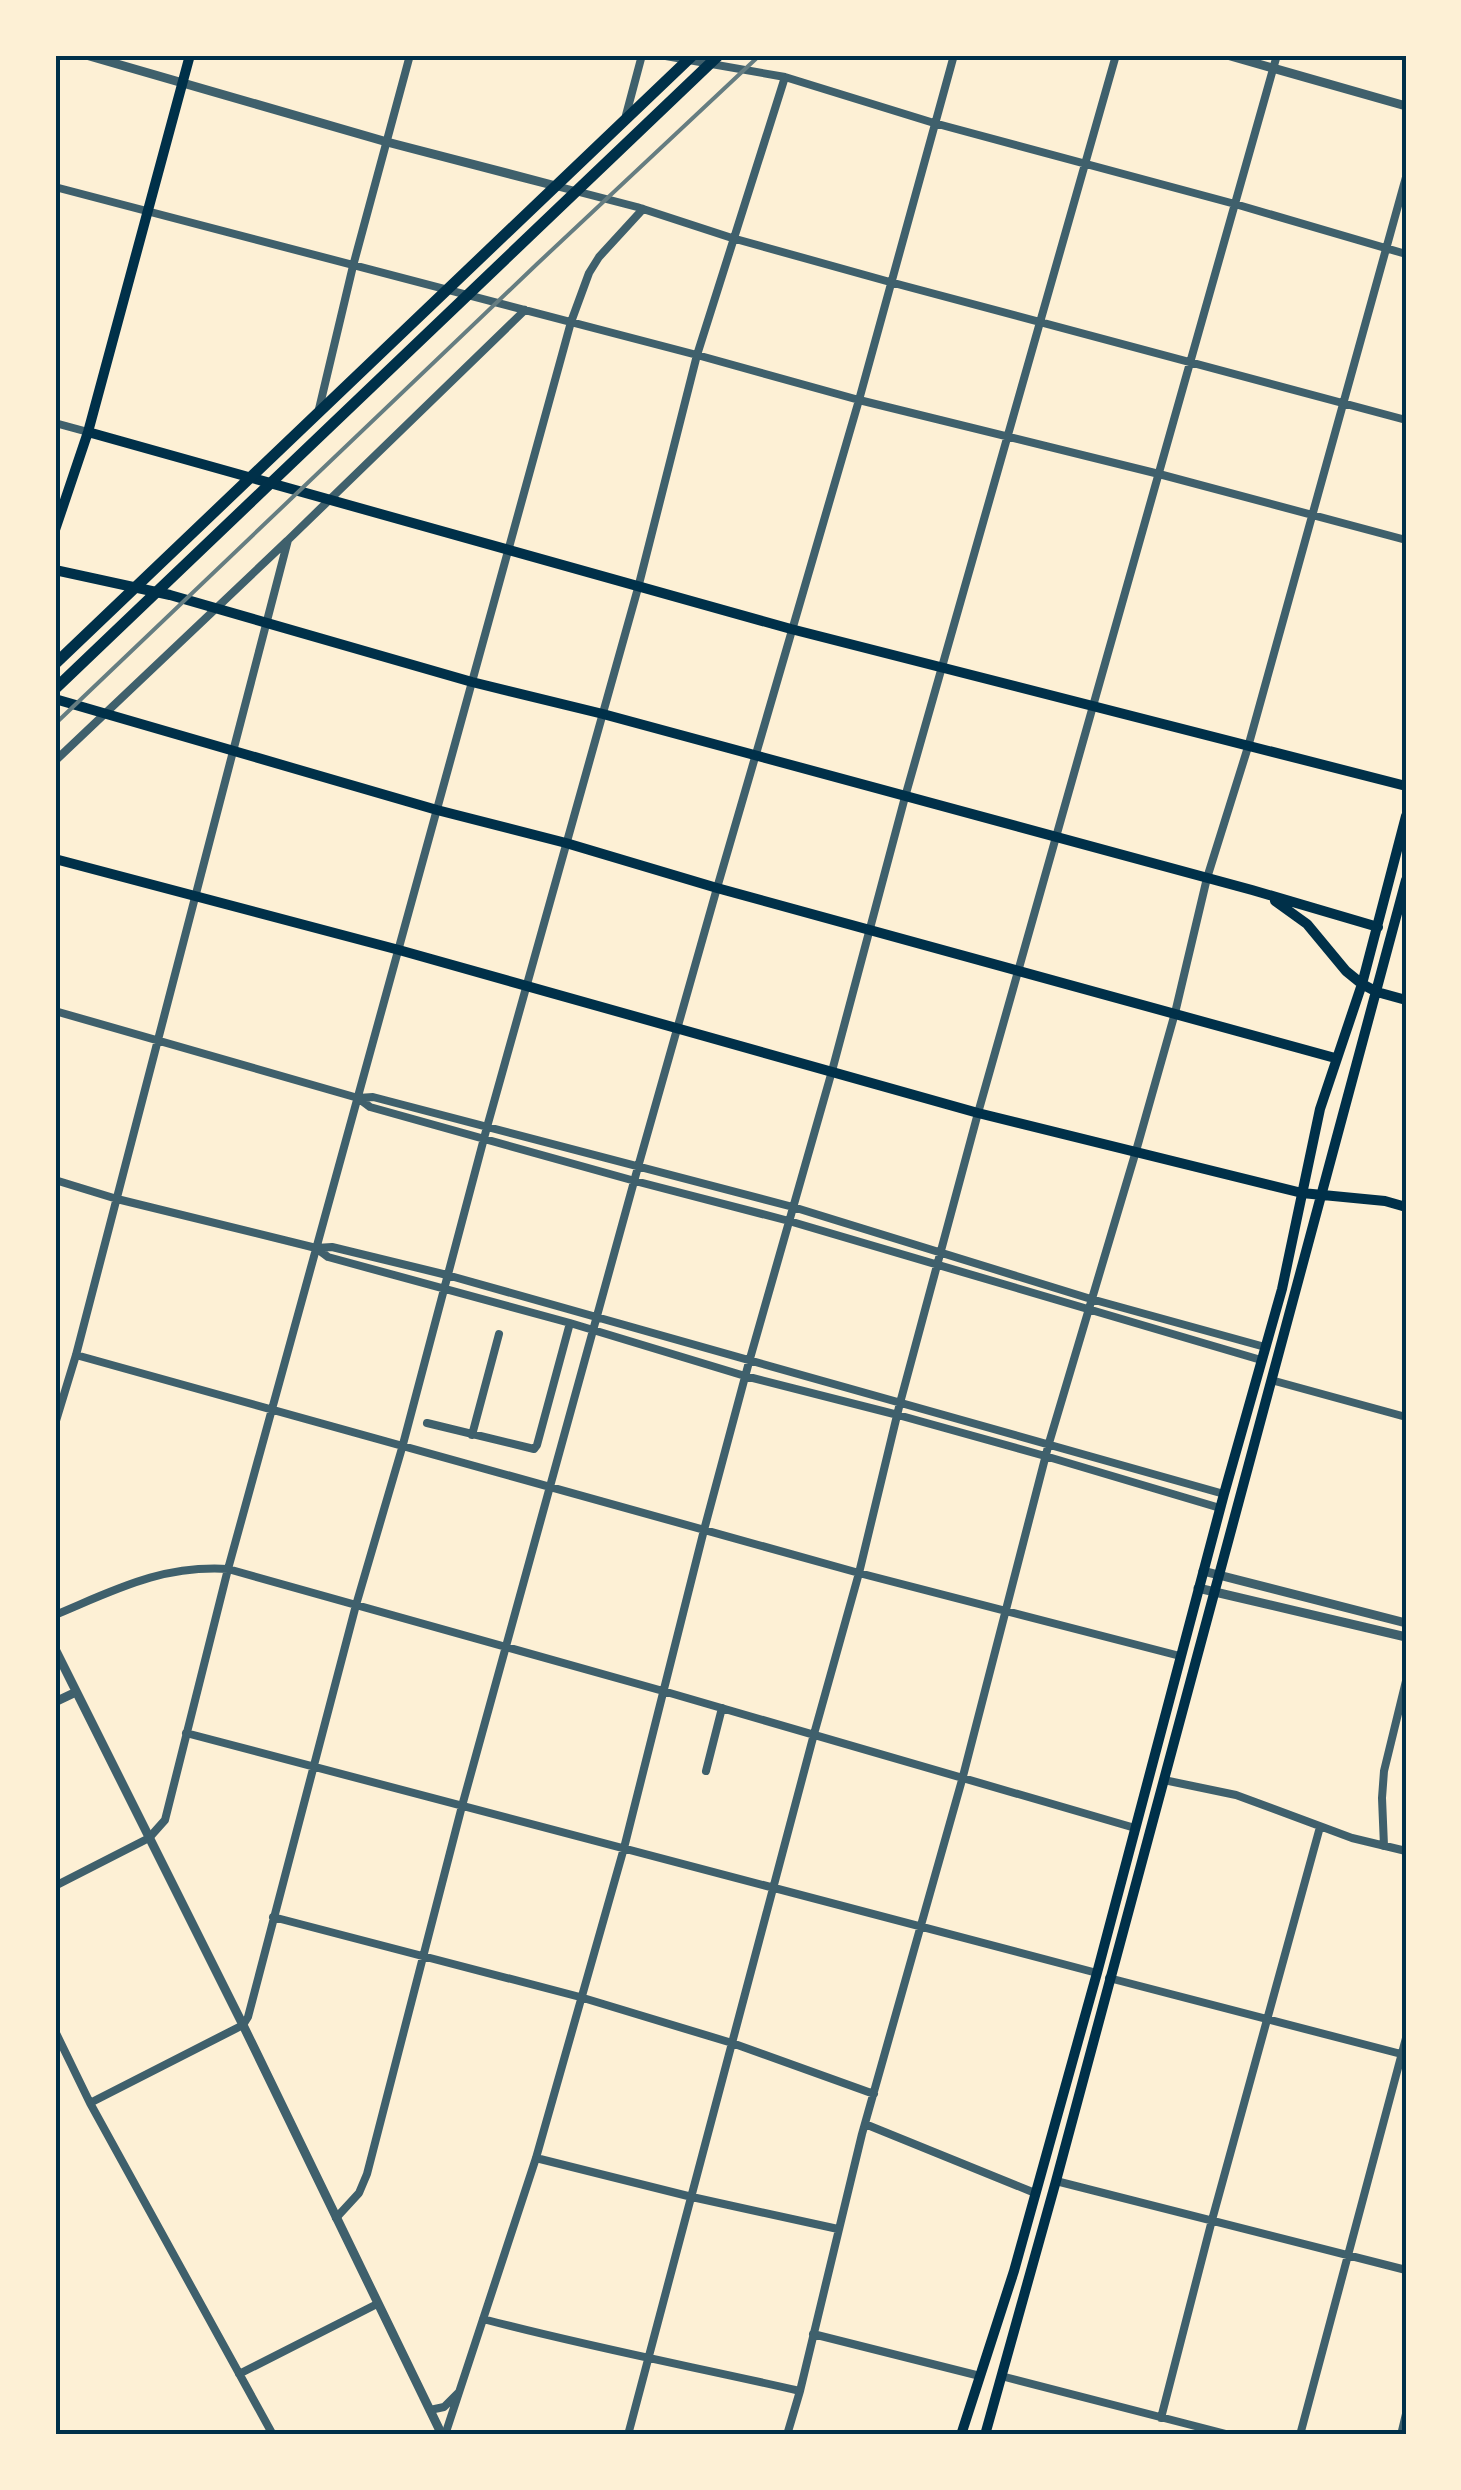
<svg xmlns="http://www.w3.org/2000/svg" width="1461" height="2490" font-family="Signika,sans-serif">
  <style>
    .lines { fill: none; stroke-linecap: round; stroke-linejoin: round }
    .minor { stroke: #3f606c; stroke-width: 8 }
    .tertiary { stroke: #3f606c; stroke-width: 9 }
    .secondary { stroke: #003049; stroke-width: 10 }
    .primary { stroke: #003049; stroke-width: 11 }
    .rail { stroke: #657d81; stroke-width: 4 }
    .neatline { fill: none; stroke: #003049; stroke-width: 4 }
  </style>
  <rect width="100%" height="100%" fill="#fdf0d5"/>
  <g class="lines">
    <path class="minor" d="M 660,55 L 785,77 L 934,123 L 1235,204 L 1406,254
      M 626,115 L 642,55
      M 556,186 L 637,207 L 732,238 L 890,282 L 1406,420
      M 55,187 L 697,355 L 859,400 L 1159,474 L 1406,540
      M 319,409 L 353,266 L 410,55
      M 55,423 L 88,432
      M 55,761 L 287,541
      M 55,1011 L 358,1098 L 373,1097 L 793,1207 L 1091,1299 L 1265,1347
      M 358,1098 L 370,1107 L 635,1181 L 789,1221 L 1261,1360
      M 55,1180 L 117,1199 L 316,1248 L 332,1247 L 447,1275 L 1224,1494
      M 316,1248 L 328,1257 L 570,1323 L 745,1376 L 898,1415 L 1045,1456 L 1220,1508
      M 76,1355 L 859,1573 L 1180,1656
      M 1271,1380 L 1406,1417
      M 427,1423 L 534,1449 L 537,1445 L 570,1323
      M 55,1424 L 76,1355 L 288,540 L 525,310
      M 472,1435 L 499,1334
      M 55,1615 C 115,1590 161,1565 228,1569 L 663,1691 L 1135,1828
      M 186,1733 L 1097,1973
      M 706,1771 L 722,1708
      M 1164,1780 L 1236,1795 L 1352,1838 L 1406,1851
      M 1384,1846 L 1382,1798 L 1384,1771 L 1406,1681
      M 55,1886 L 149,1838 L 165,1820 L 228,1569 L 571,322 L 589,273 L 599,257 L 643,209
      M 273,1917 L 580,1997 L 732,2043 L 874,2094
      M 1109,1978 L 1405,2055
      M 55,2031 L 90,2103 L 273,2435
      M 90,2103 L 243,2025 L 248,2017 L 356,1605 L 402,1448 L 487,1127 L 638,588 L 697,355 L 785,77
      M 865,2124 L 1035,2193
      M 536,2158 L 692,2197 L 838,2229
      M 1056,2181 L 1406,2270
      M 336,2218 L 359,2193 L 367,2174 L 462,1806 L 638,1167 L 717,888 L 859,400 L 954,55
      M 483,2319 C 588,2347 695,2367 800,2391
      M 813,2334 L 980,2376
      M 239,2374 L 377,2304
      M 1001,2376 L 1230,2435
      M 430,2410 L 444,2407 L 458,2393
      M 1161,2418 L 1212,2220 L 1320,1827
      M 445,2435 L 536,2158 L 624,1848 L 704,1530 L 749,1362 L 832,1071 L 905,797 L 1116,55
      M 628,2435 L 814,1734 L 859,1573 L 900,1403 L 978,1113 L 1277,55
      M 787,2435 L 800,2391 L 862,2134 L 962,1780 L 1049,1443 L 1136,1151 L 1175,1013 L 1207,878 L 1248,747 L 1406,177
      M 1300,2435 L 1406,2038
      M 1401,2435 L 1406,2414"/>
    <path class="tertiary" d="M 86,55 L 387,142 L 556,186
      M 1227,55 L 1406,106
      M 1203,1571 L 1406,1623
      M 1198,1588 L 1406,1637
      M 55,1649 L 243,2025 L 442,2435
      M 55,1702 L 76,1692"/>
    <path class="secondary" d="M 88,432 L 791,629 L 1406,786
      M 55,530 L 88,432 L 190,55
      M 55,570 L 170,595 L 472,682 L 603,714 L 1252,890 L 1378,927
      M 55,699 L 437,810 L 566,843 L 717,888 L 1335,1058
      M 55,859 L 399,950 L 978,1113 L 1302,1193 L 1385,1201 L 1406,1207
      M 1275,901 L 1307,924 L 1346,971 L 1362,984 L 1377,992 L 1406,1000
      M 961,2435 L 1014,2271 L 1097,1973 L 1224,1494 L 1282,1289 L 1320,1109 L 1362,984 L 1406,816
      M 985,2435 L 1056,2181 L 1406,880"/>
    <path class="primary" d="M 55,664 L 693,55
      M 55,689 L 719,55"/>
    <path class="rail" d="M 55,724 L 537,264 L 760,55"/>
  </g>
  <rect width="1461" height="2490" fill="none" stroke="#fdf0d5" stroke-width="115"/>
  <rect x="58" y="58" width="1346" height="2374" class="neatline"/>
</svg>
